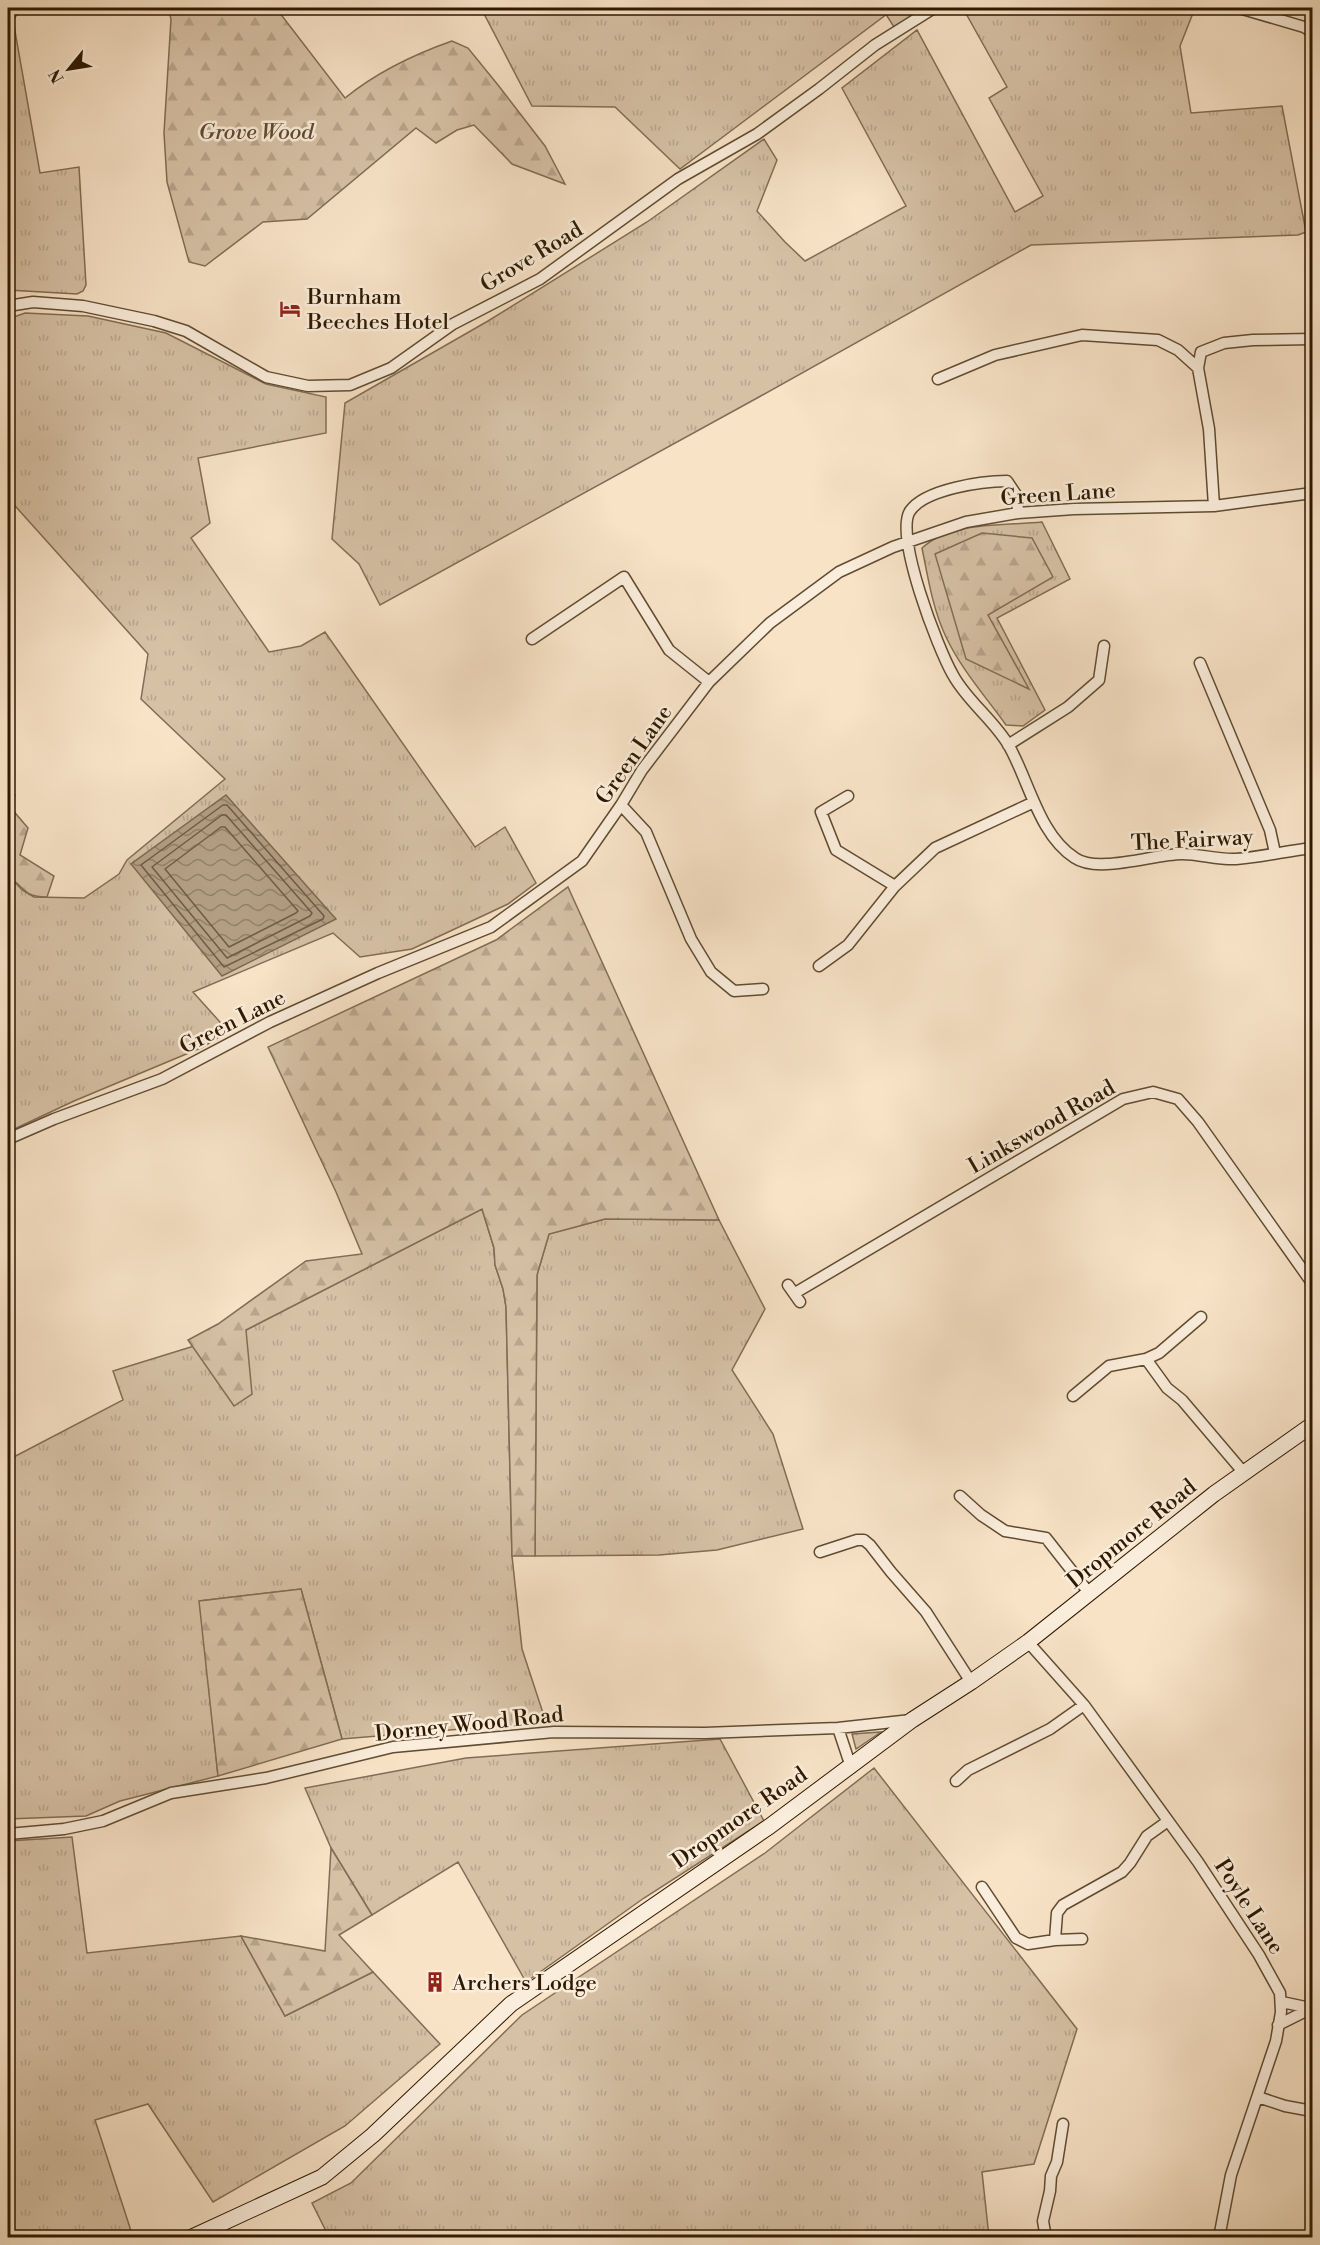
<svg xmlns="http://www.w3.org/2000/svg" width="1320" height="2245" font-family="'Libre Bodoni',serif">
  <style>
    .grass { fill: url(#grass-tufts); stroke: #826d52; stroke-width: 1.5 }
    .forest { fill: url(#forest-firs); stroke: #826d52; stroke-width: 1.5 }
    .water { fill: url(#water-waves); stroke: #7e694f; stroke-width: 1.5 }
    .lines { fill: none; stroke-linecap: round; stroke-linejoin: round }
    .shore { stroke: #705c42; stroke-width: 1.5 }
    .street-casing { stroke: #604c32; stroke-width: 13 }
    .secondary-casing { stroke: #2e1900; stroke-width: 17 }
    .street { stroke: #faeddb; stroke-width: 10 }
    .secondary { stroke: #faeddb; stroke-width: 15 }
    .labels { text-anchor: middle; stroke-width: 5; stroke-linejoin: round; paint-order: stroke }
    .park-label { font-size: 22px; font-style: italic; fill: #604b32; stroke: #faeddb }
    .street-label { font-size: 22px; fill: #2e1900; stroke: #faeddb }
    .poi-label { font-size: 22px; fill: #2e1900; stroke: #faeddb; text-anchor: start }
  </style>
  <defs>
    <pattern id="grass-tufts" width="24" height="20" patternUnits="userSpaceOnUse" patternTransform="scale(1.5)"><rect width="24" height="20" fill="#d6c1a5"/><path d="M3 7l-1-3M5 7V3M7 7l1-3M15 17l-1-3M17 17v-4M19 17l1-3" fill="none" stroke="#b8a58c"/></pattern>
    <pattern id="forest-firs" width="22" height="20" patternUnits="userSpaceOnUse" patternTransform="scale(1.5)"><rect width="22" height="20" fill="#d6c1a5"/><path d="M5 1l3.5 6h-7zM16 11l3.5 6h-7z" fill="#b8a58c"/></pattern>
    <pattern id="water-waves" width="16" height="10" patternUnits="userSpaceOnUse" patternTransform="scale(1.5)"><rect width="16" height="10" fill="#b39e83"/><path d="M0 5q4-4 8 0t8 0" fill="none" stroke="#928069"/></pattern>
  </defs>
  <rect width="100%" height="100%" fill="#f8e3c7"/>
  <filter id="stains"><feTurbulence type="fractalNoise" baseFrequency=".00333" numOctaves="4"/><feColorMatrix values="0 0 0 0 .2 0 0 0 0 .09 0 0 0 0 .02 0 0 0 .5 -.17"/></filter>
  <radialGradient id="worn" r=".72"><stop offset=".6" stop-color="#630" stop-opacity="0"/><stop offset="1" stop-color="#630" stop-opacity=".3"/></radialGradient>
  <path class="grass" d="M 8,8 L 22,8 L 13,20 L 40,173 L 79,167 L 86,285 L 83,291 L 77,294 L 8,290 Z
    M 481,8 L 895,8 L 680,169 L 615,107 L 532,106 Z
    M 967,8 L 1195,8 L 1180,46 L 1191,113 L 1282,106 L 1306,232 L 1298,235 L 1031,245 L 759,397 L 380,605 L 359,564 L 332,539 L 345,403 L 488,321 L 647,222 L 764,139 L 777,160 L 757,211 L 785,242 L 805,261 L 906,206 L 842,88 L 917,30 L 1015,212 L 1043,196 L 989,98 L 1007,87 L 964,10 Z
    M 25,313 L 88,316 L 166,333 L 266,384 L 326,397 L 326,433 L 198,458 L 210,523 L 191,538 L 269,652 L 301,646 L 325,632 L 475,847 L 505,827 L 536,883 L 508,904 L 412,949 L 360,957 L 333,933 L 193,992 L 228,1031 L 203,1047 L 74,1101 L 8,1132 L 8,878 L 12,879 L 22,890 L 34,897 L 84,898 L 119,874 L 127,860 L 225,779 L 141,699 L 148,654 L 8,498 L 8,319 Z
    M 1042,522 L 1070,579 L 997,618 L 1045,710 L 1023,726 L 1006,725 C 986,697 961,669 946,637 C 933,610 928,578 922,548 C 951,521 1004,526 1042,522 Z
    M 482,1209 L 494,1248 L 495,1265 L 503,1289 L 506,1307 L 512,1556 L 522,1649 L 546,1722 L 342,1739 L 301,1589 L 200,1601 L 218,1776 L 120,1801 L 86,1816 L 8,1819 L 8,1460 L 123,1400 L 113,1371 L 246,1330 Z
    M 605,1219 L 719,1220 L 765,1309 L 732,1370 L 773,1434 L 803,1529 L 717,1550 L 659,1555 L 535,1556 L 537,1275 L 549,1234 Z
    M 881,1732 L 856,1749 L 852,1734 Z
    M 720,1739 L 764,1821 L 644,1898 L 526,1982 L 458,1862 L 372,1915 L 331,1848 L 305,1788 L 466,1758 Z
    M 874,1768 L 1077,2029 L 1034,2164 L 982,2172 L 989,2237 L 329,2237 L 312,2203 L 351,2183 L 522,2015 L 765,1853 Z
    M 72,1837 L 87,1953 L 241,1936 L 285,2016 L 373,1972 L 440,2044 L 345,2126 L 213,2202 L 148,2104 L 95,2120 L 133,2237 L 8,2237 L 8,1918 L 13,1917 L 8,1906 L 8,1841 Z"/>
  <path class="forest" d="M 168,8 L 276,8 L 345,98 C 377,72 412,55 452,41 L 468,48 L 498,85 L 545,146 L 565,184 L 512,164 L 474,125 L 457,130 L 436,143 L 416,128 L 307,219 L 263,222 L 205,266 L 189,262 L 167,182 L 164,133 L 171,19 Z
    M 892,8 L 925,8 L 894,27 L 885,13 Z
    M 982,533 L 1032,538 L 1053,577 L 988,615 L 1029,689 L 966,659 L 935,554 Z
    M 8,788 L 15,795 L 11,808 L 28,828 L 20,855 L 54,876 L 47,897 C 19,897 24,883 8,878 Z
    M 568,887 L 719,1220 L 605,1219 L 549,1234 L 537,1275 L 535,1556 L 512,1556 L 506,1307 L 503,1289 L 495,1265 L 494,1248 L 482,1209 L 246,1330 L 252,1394 L 234,1406 L 188,1340 L 218,1324 L 306,1261 L 362,1254 L 336,1192 L 268,1047 L 496,940 Z
    M 301,1589 L 342,1739 L 218,1776 L 199,1601 Z
    M 331,1848 L 372,1915 L 339,1935 L 373,1972 L 285,2016 L 241,1936 L 325,1951 Z"/>
  <path class="water" d="M 226,795 L 336,919 L 222,976 L 131,864 Z"/>
  <g class="lines">
    <path class="shore" d="M 223,805 L 227,805 L 324,916 L 323,919 L 224,967 L 141,865 Z
      M 222,815 L 226,815 L 312,913 L 310,916 L 227,958 L 152,867 Z
      M 221,827 L 225,827 L 298,911 L 296,913 L 229,947 L 165,869 Z"/>
    <g class="street-casing">
      <path id="street" d="M 1239,8 L 1304,27 L 1312,32
        M 8,306 L 33,302 L 83,306 L 154,321 L 186,331 L 266,377 L 308,386 L 350,385 L 391,368 L 453,324 L 540,279 L 678,179 L 757,134 L 819,89 L 875,45 L 934,8
        M 938,379 L 995,355 L 1082,335 L 1158,340 L 1178,350 L 1198,368
        M 1214,506 L 1209,429 L 1198,368 L 1201,352 L 1224,343 L 1253,340 L 1312,339
        M 1018,513 L 1017,496 L 1007,481 C 983,481 925,489 910,511 C 894,535 938,649 953,675 C 967,701 994,720 1009,746 C 1029,781 1039,835 1075,858 C 1098,874 1154,854 1182,854 C 1200,854 1218,860 1236,859 C 1261,857 1287,851 1312,848
        M 532,639 L 624,577 L 669,650 L 709,682
        M 1200,663 L 1270,830 L 1275,853
        M 1008,745 L 1068,707 L 1099,680 L 1104,646
        M 848,796 L 821,812 L 836,850 L 895,886
        M 621,805 L 646,832 L 691,939 L 711,972 L 734,991 L 763,989
        M 819,966 L 848,945 L 895,886 L 935,848 L 1034,802
        M 8,1139 L 54,1119 L 162,1079 L 270,1022 L 378,973 L 491,927 L 582,861 L 621,805 L 642,770 L 709,682 L 770,623 L 839,572 L 893,547 L 966,522 L 1018,513 L 1074,509 L 1214,506 L 1312,493
        M 788,1285 L 800,1302
        M 795,1293 L 1123,1099 L 1153,1092 L 1178,1099 L 1198,1122 L 1312,1283
        M 1146,1359 L 1167,1388 L 1182,1400 L 1244,1473
        M 1073,1396 L 1109,1366 L 1146,1359 L 1159,1353 L 1201,1317
        M 960,1496 L 981,1515 L 1005,1531 L 1046,1538 L 1090,1594
        M 820,1552 L 857,1540 L 864,1540 L 870,1545 L 891,1572 L 926,1612 L 971,1682
        M 1028,1642 L 1084,1705 L 1198,1862 L 1259,1955 L 1280,1993 L 1281,2012 L 1276,2041 L 1231,2175 L 1219,2238
        M 838,1728 L 850,1764
        M 956,1781 L 968,1770 L 1050,1729 L 1084,1705
        M 8,1834 L 64,1829 L 103,1821 L 171,1793 L 266,1778 L 393,1747 L 554,1732 L 705,1733 L 838,1728 L 911,1720
        M 982,1887 L 1016,1938 L 1028,1944 L 1055,1940 L 1057,1913 L 1063,1905 L 1122,1872 L 1130,1863 L 1147,1836 L 1168,1821
        M 1055,1940 L 1082,1939
        M 1282,2002 L 1310,2008
        M 1278,2025 L 1312,2008
        M 1258,2097 L 1285,2106 L 1312,2111
        M 1046,2238 L 1043,2221 L 1050,2191 L 1051,2176 L 1057,2162 L 1063,2124"/>
    </g>
    <g class="secondary-casing">
      <path id="secondary" d="M 190,2238 L 322,2177 L 373,2135 L 511,2004 L 770,1826 L 912,1720 L 971,1682 L 1028,1642 L 1214,1494 L 1312,1425"/>
    </g>
    <use href="#street" class="street"/>
    <use href="#secondary" class="secondary"/>
  </g>
  <defs>
    <g id="hotel-bare" transform="scale(1.62)"><path d="M-6-4.5h1.5V1H6V5H4.5V3h-9V5H-6ZM-4 0a1.8 1.8 0 1 1 3.6 0ZM.5 0V-2.5h3Q6-2.5 6 0Z" fill="#8f2418" stroke="#faeddb" stroke-width="2.5" paint-order="stroke"/></g>
    <g id="building-bare" transform="scale(1.62)"><path d="M-4-6H4V6H1V3H-1V6H-4ZM-2.5-4.3h1.7v1.8h-1.7ZM.8-4.3h1.7v1.8H.8ZM-2.5-1h1.7V.8h-1.7ZM.8-1h1.7V.8H.8Z" fill="#8f2418" stroke="#faeddb" stroke-width="2.5" paint-order="stroke"/></g>
  </defs>
  <g fill-rule="evenodd">
    <use href="#hotel-bare" x="290" y="309"/>
    <use href="#building-bare" x="435" y="1982"/>
  </g>
  <g class="labels">
    <g class="park-label">
      <text x="256" y="139">Grove Wood</text>
    </g>
    <g class="street-label">
      <text transform="translate(531 256) rotate(-31)" y="8">Grove Road</text>
      <text transform="translate(1058 493) rotate(-4)" y="8">Green Lane</text>
      <text transform="translate(633 754) rotate(-55)" y="8">Green Lane</text>
      <text transform="translate(1192 839) rotate(-3)" y="8">The Fairway</text>
      <text transform="translate(232 1021) rotate(-27)" y="8">Green Lane</text>
      <text transform="translate(1041 1126) rotate(-30)" y="8">Linkswood Road</text>
      <text transform="translate(1131 1533) rotate(-39)" y="8">Dropmore Road</text>
      <text transform="translate(469 1723) rotate(-6)" y="8">Dorney Wood Road</text>
      <text transform="translate(739 1817) rotate(-35)" y="8">Dropmore Road</text>
      <text transform="translate(1250 1906) rotate(57)" y="8">Poyle Lane</text>
    </g>
    <g class="poi-label">
      <text x="307" y="304">Burnham<tspan x="307" dy="25">Beeches Hotel</tspan></text>
      <text x="452" y="1990">Archers Lodge</text>
    </g>
  </g>
  <rect width="1320" height="2245" fill="none" stroke="#f8e3c7" stroke-width="30"/>
  <rect x="9" y="9" width="1302" height="2227" fill="none" stroke="#2e1900" stroke-width="3"/>
  <rect x="15" y="15" width="1290" height="2215" fill="none" stroke="#2e1900" stroke-width="1.5"/>
  <g transform="translate(69 69) rotate(240)" stroke="#faeddb" stroke-width="4.5" paint-order="stroke">
  <path d="M0-4.5L10 22L0 15L-10 22Z" fill="#2e1900"/>
  <text y="-9" font-size="16" font-weight="bold" text-anchor="middle" fill="#2e1900">N</text>
  </g>
  <rect width="100%" height="100%" filter="url(#stains)"/>
  <rect width="100%" height="100%" fill="url(#worn)"/>
</svg>
